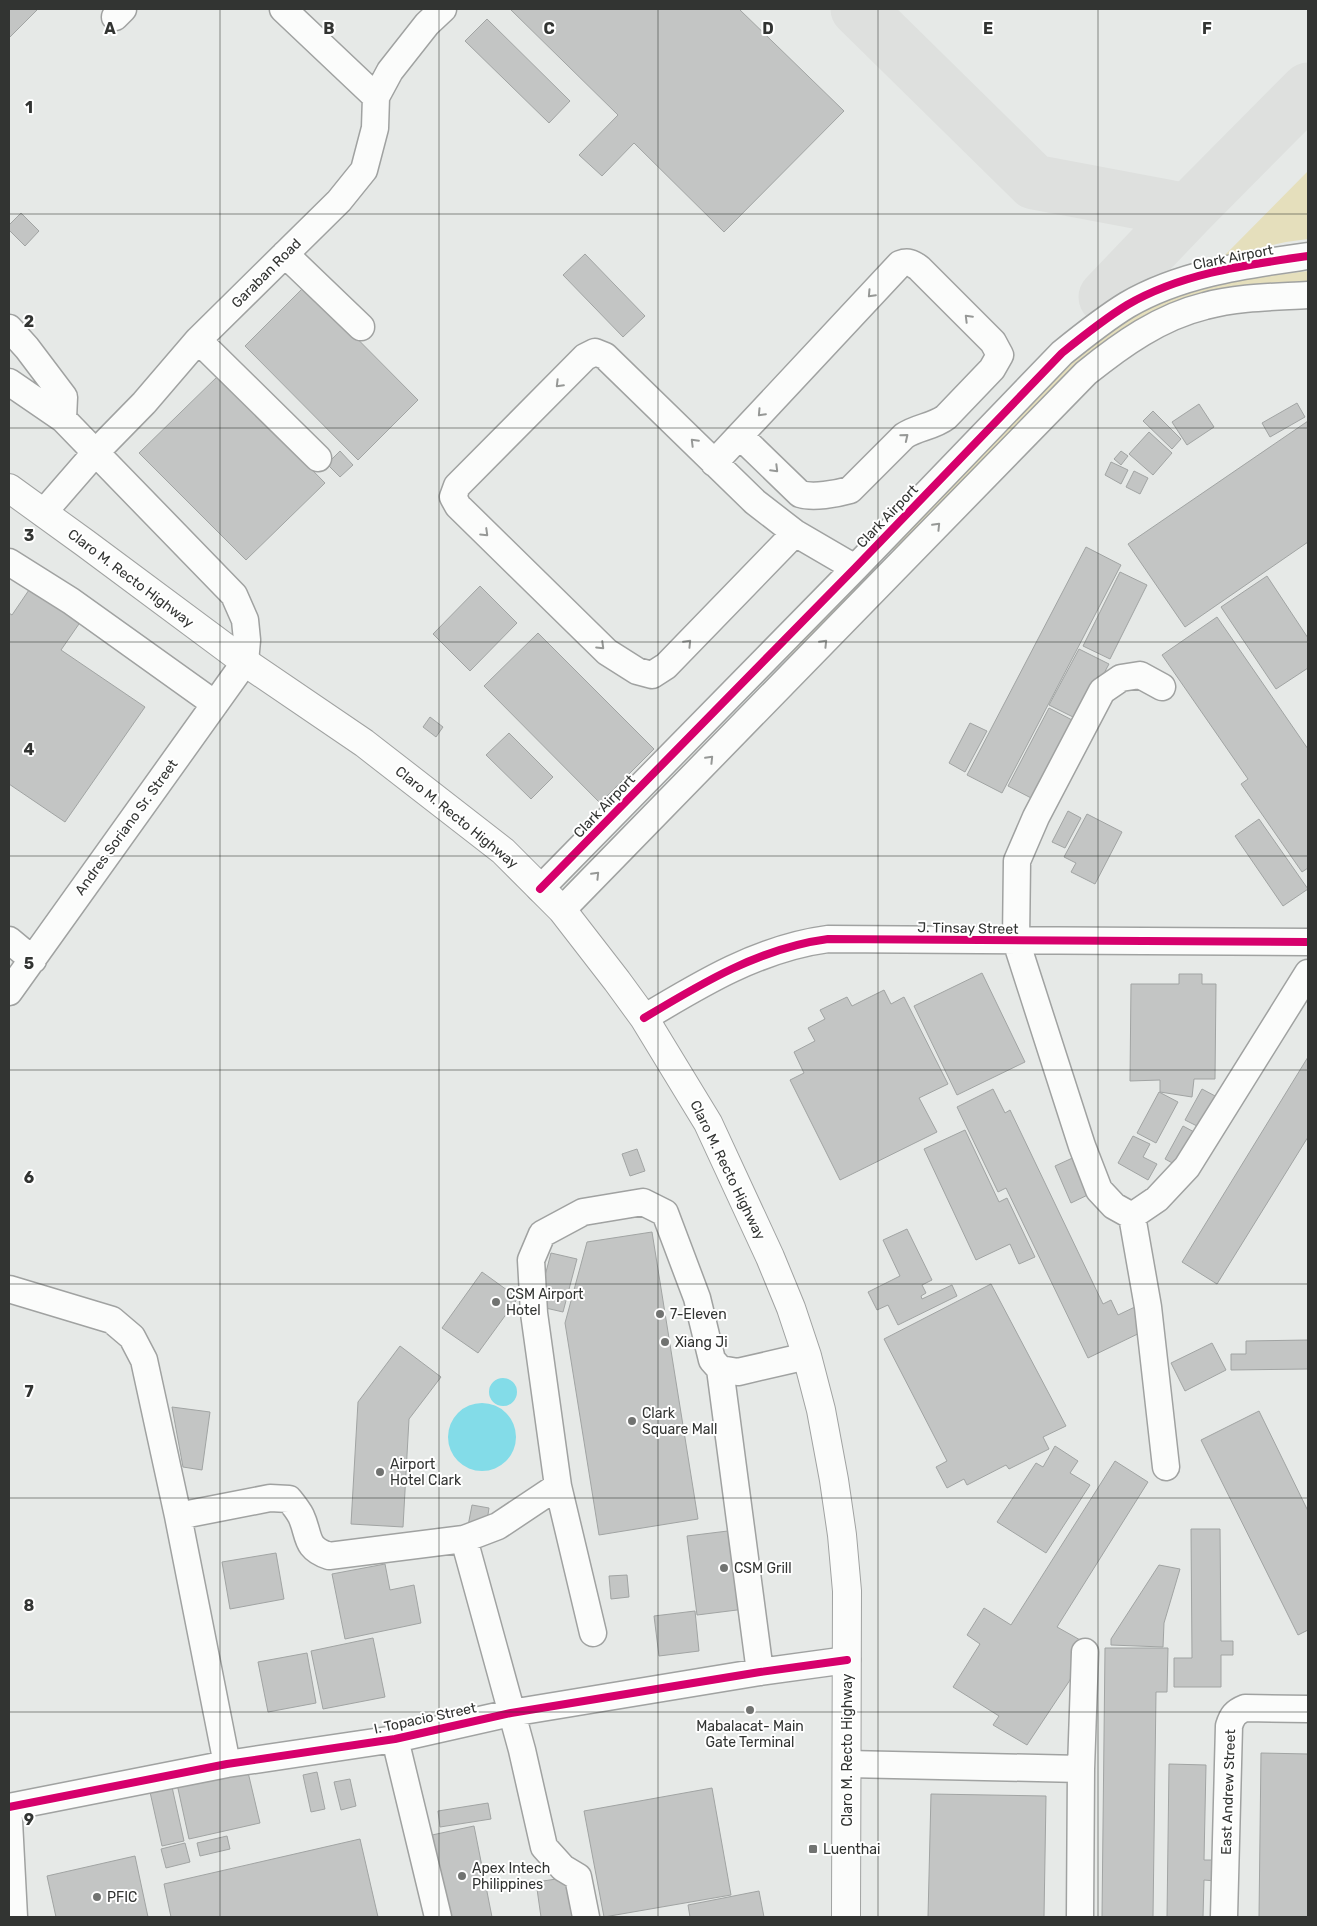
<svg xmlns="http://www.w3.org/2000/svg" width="1317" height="1926" font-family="Rubik,sans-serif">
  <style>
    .green { fill: #e5dfbc }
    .water { fill: #83dce8 }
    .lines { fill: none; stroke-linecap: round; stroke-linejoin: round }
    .taxiway { stroke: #dee0de; stroke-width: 55 }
    .building { fill: #c3c5c4; stroke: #a1a4a3 }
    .minor-casing { stroke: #a0a2a1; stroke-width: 29 }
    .major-casing { stroke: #a0a2a1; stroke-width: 30 }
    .minor { stroke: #fbfcfb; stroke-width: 26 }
    .major { stroke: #fbfcfb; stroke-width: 28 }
    .cycleway-casing { stroke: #fff; stroke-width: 11 }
    .cycleway { stroke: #d6006c; stroke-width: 8 }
    .oneway { stroke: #969896 }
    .grid { fill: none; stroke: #323432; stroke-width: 1; stroke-opacity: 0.55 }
    .poi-dot { fill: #717371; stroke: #fff; stroke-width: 2 }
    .labels { text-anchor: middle; stroke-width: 4; stroke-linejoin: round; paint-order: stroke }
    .street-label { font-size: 14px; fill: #323432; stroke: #fff }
    .poi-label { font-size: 14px; fill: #323432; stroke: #fff; text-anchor: start }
    .grid-label { font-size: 16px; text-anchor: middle; font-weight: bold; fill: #323432; stroke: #fff; stroke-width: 4; stroke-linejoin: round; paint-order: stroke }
  </style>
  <rect width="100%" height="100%" fill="#e6e9e7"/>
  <path class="green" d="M 1308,171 L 1308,239 L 1286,242 L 1224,256 Z
    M 1308,271 L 1308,282 L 1190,298 L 895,550 L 892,550 L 889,547 L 1068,363 L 1121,321 L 1176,294 L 1218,282 Z
    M 873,566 L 874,569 L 873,573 L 787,658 L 782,653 Z"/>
  <path class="water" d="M489 1392a14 14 0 1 1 28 0a14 14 0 1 1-28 0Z
    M448 1437a34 34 0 1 1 68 0a34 34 0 1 1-68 0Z"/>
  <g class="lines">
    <path class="taxiway" d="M 858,9 L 1034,182 L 1188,211
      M 1106,297 L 1188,211 L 1308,90"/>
  </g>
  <path class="building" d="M 9,9 L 38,9 L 9,38 Z
    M 510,9 L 739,9 L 844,111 L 724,232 L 634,143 L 602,176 L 579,155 L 618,115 Z
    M 487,19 L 570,101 L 549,123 L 465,41 Z
    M 21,213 L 39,231 L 25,246 L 9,230 L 9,225 Z
    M 585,254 L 645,316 L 623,337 L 563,275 Z
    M 305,286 L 418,400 L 358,460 L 245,346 Z
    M 219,375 L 325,483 L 246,560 L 139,453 Z
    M 1297,403 L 1305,417 L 1270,437 L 1262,423 Z
    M 1199,404 L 1214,427 L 1187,445 L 1172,422 Z
    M 1153,411 L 1181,439 L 1172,449 L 1143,421 Z
    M 1308,421 L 1308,542 L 1185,627 L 1128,544 Z
    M 1149,432 L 1172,453 L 1153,475 L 1129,454 Z
    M 340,451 L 353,465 L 340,477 L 327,464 Z
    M 1121,451 L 1128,456 L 1121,465 L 1114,459 Z
    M 1111,462 L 1128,470 L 1121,484 L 1105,475 Z
    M 1134,471 L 1148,478 L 1140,494 L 1126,487 Z
    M 1086,547 L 1121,565 L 1002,793 L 967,775 Z
    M 1120,572 L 1147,585 L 1110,659 L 1083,646 Z
    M 1267,576 L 1308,638 L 1308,668 L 1276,689 L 1221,607 Z
    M 480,586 L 517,623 L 470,671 L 433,634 Z
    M 31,587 L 81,621 L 61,650 L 145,707 L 65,822 L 9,784 L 9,613 L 12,615 Z
    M 1217,617 L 1308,749 L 1308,868 L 1302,872 L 1241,784 L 1248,779 L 1162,655 Z
    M 538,633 L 654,749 L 600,803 L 484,686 Z
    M 1079,649 L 1109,664 L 1079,720 L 1049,705 Z
    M 1049,708 L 1074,721 L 1033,799 L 1008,786 Z
    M 430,717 L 443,727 L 436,737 L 423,727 Z
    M 970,723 L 987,731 L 965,772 L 949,763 Z
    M 509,733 L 553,777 L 531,799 L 486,755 Z
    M 1068,811 L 1081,818 L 1065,848 L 1052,842 Z
    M 1087,814 L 1122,832 L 1095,884 L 1071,872 L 1076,863 L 1064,857 Z
    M 1259,819 L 1308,889 L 1283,906 L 1235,836 Z
    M 982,973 L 1025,1062 L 957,1095 L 914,1006 Z
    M 1179,974 L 1202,974 L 1202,984 L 1216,984 L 1215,1079 L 1194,1079 L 1192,1097 L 1160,1092 L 1160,1080 L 1130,1081 L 1131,984 L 1179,984 Z
    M 884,990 L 891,1004 L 904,997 L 948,1084 L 919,1098 L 937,1132 L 840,1180 L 790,1080 L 804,1073 L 794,1052 L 815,1041 L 808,1028 L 825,1019 L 820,1010 L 847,997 L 852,1006 Z
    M 1308,1057 L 1308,1137 L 1217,1284 L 1182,1262 Z
    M 993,1089 L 1005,1113 L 1010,1110 L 1103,1304 L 1111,1300 L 1118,1315 L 1137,1306 L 1148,1329 L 1088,1358 L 1006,1188 L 998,1192 L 957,1107 Z
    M 1202,1089 L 1217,1097 L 1201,1128 L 1185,1120 Z
    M 1159,1092 L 1178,1102 L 1156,1143 L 1137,1133 Z
    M 1183,1126 L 1196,1133 L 1178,1166 L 1165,1159 Z
    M 965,1130 L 999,1202 L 1007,1198 L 1035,1257 L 1019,1264 L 1010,1244 L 976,1260 L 924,1149 Z
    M 1133,1136 L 1150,1144 L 1143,1157 L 1157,1164 L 1148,1180 L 1118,1163 Z
    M 637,1149 L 645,1171 L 630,1176 L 622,1154 Z
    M 1079,1155 L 1096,1191 L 1071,1203 L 1055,1166 Z
    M 907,1229 L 932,1280 L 922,1285 L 926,1293 L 921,1296 L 922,1299 L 952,1285 L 957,1296 L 898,1325 L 888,1305 L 877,1310 L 868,1292 L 900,1276 L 883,1240 Z
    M 652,1232 L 698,1519 L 599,1535 L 565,1323 L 587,1242 Z
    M 551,1253 L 577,1259 L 563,1312 L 537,1306 Z
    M 482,1272 L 518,1298 L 478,1353 L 442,1328 Z
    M 991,1284 L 1066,1426 L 1043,1437 L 1049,1449 L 1009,1469 L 1006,1465 L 967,1485 L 964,1479 L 947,1488 L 936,1467 L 947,1461 L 884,1339 Z
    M 1308,1340 L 1308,1369 L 1231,1370 L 1231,1354 L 1246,1354 L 1246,1341 Z
    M 1212,1343 L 1226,1370 L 1185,1391 L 1171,1363 Z
    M 400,1346 L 441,1377 L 409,1419 L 403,1527 L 351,1524 L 358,1402 Z
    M 172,1407 L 210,1412 L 202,1470 L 183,1467 Z
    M 1259,1411 L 1308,1511 L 1308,1630 L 1298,1635 L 1201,1440 Z
    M 1055,1446 L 1078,1461 L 1070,1473 L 1090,1485 L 1046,1553 L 997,1522 L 1036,1463 L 1043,1467 Z
    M 1115,1461 L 1148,1482 L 1057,1627 L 1082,1641 L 1070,1680 L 1027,1745 L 993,1725 L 999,1716 L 953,1687 L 980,1644 L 967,1635 L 984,1608 L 1011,1625 Z
    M 472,1505 L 489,1508 L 486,1528 L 468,1526 Z
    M 1191,1529 L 1220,1529 L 1221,1641 L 1233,1641 L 1233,1655 L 1221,1655 L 1221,1687 L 1174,1687 L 1174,1658 L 1192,1658 Z
    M 736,1530 L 745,1609 L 697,1615 L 687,1536 Z
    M 276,1553 L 284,1599 L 230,1609 L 222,1562 Z
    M 385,1564 L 390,1590 L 414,1585 L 421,1623 L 345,1639 L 332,1574 Z
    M 1159,1565 L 1180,1569 L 1164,1623 L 1163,1647 L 1111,1645 L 1111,1639 Z
    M 627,1575 L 629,1597 L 611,1599 L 609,1576 Z
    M 695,1611 L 699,1651 L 659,1656 L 654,1616 Z
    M 373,1638 L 385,1697 L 323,1709 L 311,1651 Z
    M 1105,1648 L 1168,1648 L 1167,1692 L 1156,1692 L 1153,1917 L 1102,1917 Z
    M 307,1653 L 316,1703 L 268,1712 L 258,1662 Z
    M 1261,1753 L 1308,1754 L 1308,1917 L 1259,1917 Z
    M 1169,1764 L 1206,1765 L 1204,1860 L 1216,1860 L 1216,1881 L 1204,1880 L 1203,1917 L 1167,1917 Z
    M 247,1768 L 260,1823 L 189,1839 L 177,1784 Z
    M 317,1772 L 325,1809 L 311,1812 L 303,1775 Z
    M 350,1779 L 356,1806 L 341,1810 L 334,1782 Z
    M 172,1787 L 184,1841 L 162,1846 L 150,1792 Z
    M 712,1788 L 731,1895 L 604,1917 L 584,1811 Z
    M 931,1794 L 1046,1796 L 1044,1917 L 928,1917 Z
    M 488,1803 L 491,1819 L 440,1827 L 438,1811 Z
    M 474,1826 L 492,1917 L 449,1917 L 432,1835 Z
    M 227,1836 L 230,1849 L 200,1856 L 197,1843 Z
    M 360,1839 L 378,1917 L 171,1917 L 164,1884 Z
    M 185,1843 L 190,1862 L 166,1868 L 161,1849 Z
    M 135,1856 L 148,1917 L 56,1917 L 47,1876 Z
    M 570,1877 L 576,1917 L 541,1917 L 536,1882 Z
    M 759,1891 L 764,1917 L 690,1917 L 688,1905 Z"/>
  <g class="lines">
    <g class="minor-casing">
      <path id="minor" d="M 283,9 L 376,97
        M 115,17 L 123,9
        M 285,254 L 361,327
        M 9,328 L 27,348 L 64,397 L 63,419
        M 198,340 L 318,458
        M 9,382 L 63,419 L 234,595 L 245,620 L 247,640 L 245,662 L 9,992
        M 714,463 L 900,264 C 908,261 912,263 919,268 L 993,342 L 1000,355 L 992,369 L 946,417 C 933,427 917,427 904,436 L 850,490 C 836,494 813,498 800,494 L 740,436
        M 43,513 L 96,452 L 144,403 L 198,340 L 339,201 L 364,170 L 375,128 L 376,97 L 390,71 L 427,24 L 443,9
        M 795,533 L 666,666 L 652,675 L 637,671 L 607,652 L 458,506 L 453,497 L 457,486 L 585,357 L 595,352 L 605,356 L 755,502 L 795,533 L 855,568
        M 9,562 L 71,601 L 215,704
        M 1162,687 L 1140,675 L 1121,678 L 1102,691 L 1036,817 L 1017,861 L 1016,941 L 1082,1146 L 1099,1190 L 1114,1206 L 1132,1216 L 1148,1307 L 1166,1467
        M 540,889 L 855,568 L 1062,353 C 1083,336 1104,319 1127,305 C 1182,273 1246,265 1308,256
        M 562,910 L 1086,373 C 1122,344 1160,317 1205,306 C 1238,297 1275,297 1308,295
        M 9,940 L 33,960
        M 644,1018 C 702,983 760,948 828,939 L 1308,942
        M 1132,1216 L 1157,1199 L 1187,1167 L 1308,973
        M 9,1289 L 112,1320 L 132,1337 L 144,1360 L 178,1516 L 227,1764
        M 720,1369 L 760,1672
        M 558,1486 L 498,1526 L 464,1539 L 522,1750 L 544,1847 L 563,1868 L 578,1877 L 586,1917
        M 178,1516 L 270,1498 L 289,1499 C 293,1504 298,1510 301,1516 C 310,1535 304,1548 329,1556 L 464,1539
        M 593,1633 L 558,1486 L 534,1313 L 531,1260 L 542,1234 L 583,1212 L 643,1202 L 665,1213 L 697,1298 L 712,1360 L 720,1369 L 738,1372 L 807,1356
        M 395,1739 L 438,1917
        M 847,1764 L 1081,1769 L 1080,1917
        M 1081,1769 L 1085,1652
        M 9,1807 L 227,1764 L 395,1739 L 511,1713 L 760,1672 L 847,1660
        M 9,1821 L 14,1917
        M 1224,1917 L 1229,1726 C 1232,1716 1235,1712 1245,1708 L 1308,1709"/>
    </g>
    <g class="major-casing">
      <path id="major" d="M 9,488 L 85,543 L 245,662 L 364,743 L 503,851 L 562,910 L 617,981 L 644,1018 L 708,1123 L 770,1257 L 791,1308 L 807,1356 L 821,1410 L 834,1480 L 842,1535 L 847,1591 L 846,1917"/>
    </g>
    <use href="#minor" class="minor"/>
    <use href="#major" class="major"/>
    <g class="cycleway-casing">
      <path id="cycleway" d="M 540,889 L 855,568 L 1062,353 C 1083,336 1104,319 1127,305 C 1182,273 1246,265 1308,256
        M 644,1018 C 702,983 760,948 828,939 L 1308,942
        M 9,1807 L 227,1764 L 395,1739 L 511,1713 L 760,1672 L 847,1660"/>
    </g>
    <use href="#cycleway" class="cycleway"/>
  </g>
  <defs><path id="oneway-chevron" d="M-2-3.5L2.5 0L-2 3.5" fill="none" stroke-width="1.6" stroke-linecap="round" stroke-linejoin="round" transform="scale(1.25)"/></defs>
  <g class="oneway">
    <use href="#oneway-chevron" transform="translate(871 294) rotate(133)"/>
    <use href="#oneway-chevron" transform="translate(968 318) rotate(-135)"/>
    <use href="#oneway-chevron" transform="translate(559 384) rotate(135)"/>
    <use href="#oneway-chevron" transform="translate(761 413) rotate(133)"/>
    <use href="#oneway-chevron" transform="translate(905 437) rotate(-39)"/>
    <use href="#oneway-chevron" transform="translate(694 442) rotate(-135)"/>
    <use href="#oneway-chevron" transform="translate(775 469) rotate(45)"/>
    <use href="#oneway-chevron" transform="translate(937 526) rotate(-46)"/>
    <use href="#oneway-chevron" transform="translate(485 533) rotate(44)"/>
    <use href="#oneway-chevron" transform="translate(688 643) rotate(-46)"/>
    <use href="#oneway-chevron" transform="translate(824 643) rotate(-46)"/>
    <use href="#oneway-chevron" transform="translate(601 646) rotate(44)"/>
    <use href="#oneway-chevron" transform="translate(710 759) rotate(-46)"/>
    <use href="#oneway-chevron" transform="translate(596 875) rotate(-46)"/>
  </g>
  <path class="grid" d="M 220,9 L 220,1917M 439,9 L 439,1917M 658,9 L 658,1917M 878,9 L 878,1917M 1098,9 L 1098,1917M 9,214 L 1308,214M 9,428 L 1308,428M 9,642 L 1308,642M 9,856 L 1308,856M 9,1070 L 1308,1070M 9,1284 L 1308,1284M 9,1498 L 1308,1498M 9,1712 L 1308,1712"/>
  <g class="poi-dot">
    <circle cx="496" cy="1302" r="5"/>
    <circle cx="660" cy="1314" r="5"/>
    <circle cx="665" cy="1342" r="5"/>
    <circle cx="632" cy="1421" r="5"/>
    <circle cx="380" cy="1472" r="5"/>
    <circle cx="724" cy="1568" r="5"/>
    <circle cx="750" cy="1710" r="5"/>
    <rect x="808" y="1844" width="10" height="10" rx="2.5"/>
    <circle cx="462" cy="1876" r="5"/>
    <circle cx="97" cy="1897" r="5"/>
  </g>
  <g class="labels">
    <g class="street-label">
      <text transform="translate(1233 257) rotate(-11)" y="5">Clark Airport</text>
      <text transform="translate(266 273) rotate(-45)" y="5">Garaban Road</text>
      <text transform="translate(887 516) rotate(-46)" y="5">Clark Airport</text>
      <text transform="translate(131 578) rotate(37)" y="5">Claro M. Recto Highway</text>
      <text transform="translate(604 806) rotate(-46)" y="5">Clark Airport</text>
      <text transform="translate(457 817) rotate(39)" y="5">Claro M. Recto Highway</text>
      <text transform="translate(126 827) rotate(-54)" y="5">Andres Soriano Sr. Street</text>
      <text transform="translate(968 928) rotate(1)" y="5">J. Tinsay Street</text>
      <text transform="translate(728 1170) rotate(64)" y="5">Claro M. Recto Highway</text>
      <text transform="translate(425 1718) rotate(-12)" y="5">I. Topacio Street</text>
      <text transform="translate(847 1750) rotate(-90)" y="5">Claro M. Recto Highway</text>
      <text transform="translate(1228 1792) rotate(-88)" y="5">East Andrew Street</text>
    </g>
    <g class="poi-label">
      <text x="506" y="1299">CSM Airport<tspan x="506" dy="16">Hotel</tspan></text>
      <text x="670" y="1319">7-Eleven</text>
      <text x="675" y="1347">Xiang Ji</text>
      <text x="642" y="1418">Clark<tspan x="642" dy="16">Square Mall</tspan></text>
      <text x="390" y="1469">Airport<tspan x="390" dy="16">Hotel Clark</tspan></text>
      <text x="734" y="1573">CSM Grill</text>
      <text x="750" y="1731" text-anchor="middle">Mabalacat- Main<tspan x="750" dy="16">Gate Terminal</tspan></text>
      <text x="823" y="1854">Luenthai</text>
      <text x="472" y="1873">Apex Intech<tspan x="472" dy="16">Philippines</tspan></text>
      <text x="107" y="1902">PFIC</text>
    </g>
  </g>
  <g class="grid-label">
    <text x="110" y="34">A</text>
    <text x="329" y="34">B</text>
    <text x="549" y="34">C</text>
    <text x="768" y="34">D</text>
    <text x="988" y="34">E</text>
    <text x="1207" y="34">F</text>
    <text x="29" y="113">1</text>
    <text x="29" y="327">2</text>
    <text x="29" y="541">3</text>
    <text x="29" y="755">4</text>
    <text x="29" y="969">5</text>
    <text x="29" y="1183">6</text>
    <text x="29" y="1397">7</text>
    <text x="29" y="1611">8</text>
    <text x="29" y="1825">9</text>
  </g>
  <rect width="1317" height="1926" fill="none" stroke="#323432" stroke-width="20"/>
</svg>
